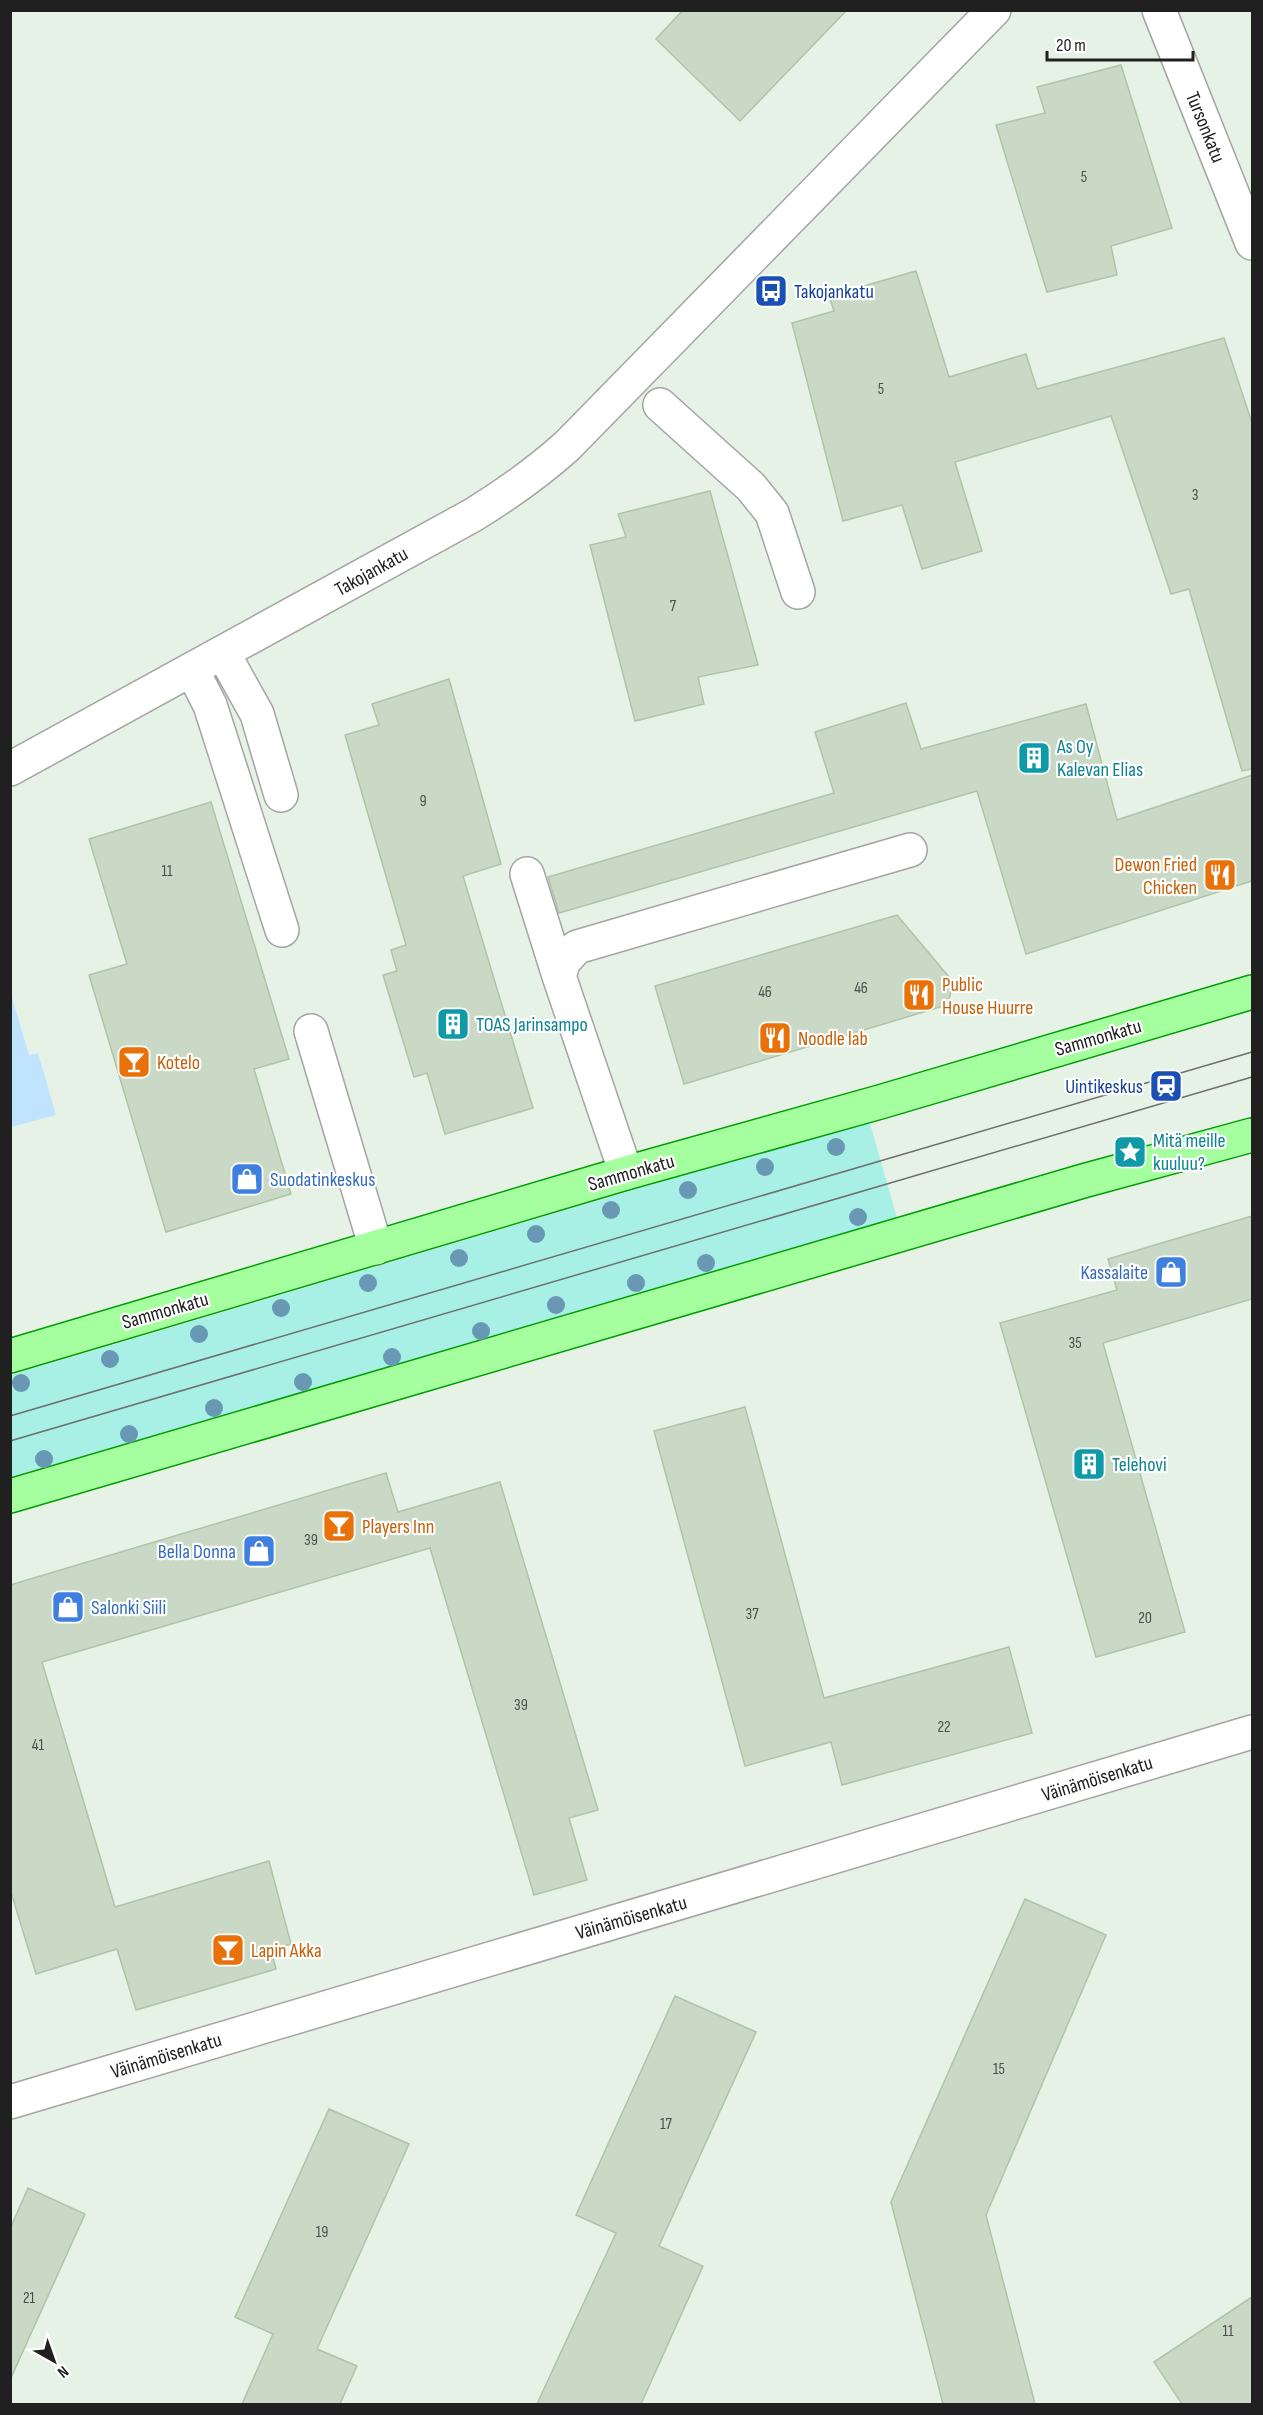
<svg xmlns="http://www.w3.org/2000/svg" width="1263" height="2415" font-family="'Sofia Sans Condensed',sans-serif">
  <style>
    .grass { fill: #a8f0e6 }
    .park { fill: #c0e3ff }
    .building { fill: #cad9c6; stroke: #adc5a7; stroke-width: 1.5 }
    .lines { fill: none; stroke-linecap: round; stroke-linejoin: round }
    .minor-casing { stroke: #a4a4a4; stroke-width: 36 }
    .major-casing { stroke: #009d04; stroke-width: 36 }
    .minor { stroke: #fff; stroke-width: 33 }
    .major { stroke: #a5ff9e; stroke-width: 33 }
    .tram { stroke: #6e6e6e; stroke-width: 1.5 }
    .tree { fill: #6898b4 }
    .labels { text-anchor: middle; stroke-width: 4.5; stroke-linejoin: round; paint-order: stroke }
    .number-label { font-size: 16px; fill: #4a4e4a }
    .street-label { font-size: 20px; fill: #202020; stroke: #fff }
    .transit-label { font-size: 20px; fill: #164399; stroke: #fff; text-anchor: start }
    .culture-label { font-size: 20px; fill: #0d838f; stroke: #fff; text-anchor: start }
    .food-label { font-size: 20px; fill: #c56008; stroke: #fff; text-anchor: start }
    .shop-label { font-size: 20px; fill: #366cbe; stroke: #fff; text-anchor: start }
  </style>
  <rect width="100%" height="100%" fill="#e6f2e6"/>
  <path class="grass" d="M 869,1120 L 897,1218 L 11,1477 L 11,1375 Z"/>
  <path class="park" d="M 11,994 L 29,1055 L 38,1053 L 56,1115 L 11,1127 Z"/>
  <path class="building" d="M 683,10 L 847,10 L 740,121 L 656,39 Z
    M 1121,65 L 1172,228 L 1111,246 L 1117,275 L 1047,292 L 996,125 L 1045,113 L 1037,87 Z
    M 916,271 L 949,377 L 1026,354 L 1037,389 L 1224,338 L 1252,423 L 1252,769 L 1242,771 L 1189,589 L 1171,594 L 1111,416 L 955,462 L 982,551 L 922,569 L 902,505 L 843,521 L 792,323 L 834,311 L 829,296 Z
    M 710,491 L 758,665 L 698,677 L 704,704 L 635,721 L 590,545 L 626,537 L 618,514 Z
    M 449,679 L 501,864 L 463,876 L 533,1108 L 445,1134 L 427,1073 L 414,1077 L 383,975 L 397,971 L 391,950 L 406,945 L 345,735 L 379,725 L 372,704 Z
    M 906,703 L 921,749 L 1086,704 L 1117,820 L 1252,775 L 1252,881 L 1026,954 L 977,791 L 559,913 L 548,877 L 834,793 L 815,732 Z
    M 211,802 L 289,1059 L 254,1069 L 291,1194 L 166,1232 L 89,975 L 127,964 L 89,839 Z
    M 897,915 L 954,983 L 947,1005 L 684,1084 L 655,986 Z
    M 1252,1216 L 1252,1299 L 1103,1343 L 1185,1632 L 1096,1657 L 1000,1323 L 1117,1290 L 1108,1259 Z
    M 745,1407 L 824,1698 L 1009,1647 L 1032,1733 L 842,1785 L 831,1742 L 745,1766 L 654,1431 Z
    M 386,1473 L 398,1512 L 500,1482 L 598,1810 L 569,1818 L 587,1880 L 534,1895 L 430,1548 L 42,1662 L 115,1907 L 269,1861 L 291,1944 L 271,1950 L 276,1969 L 136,2010 L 117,1949 L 36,1974 L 10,1889 L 10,1585 Z
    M 1025,1899 L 1106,1935 L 986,2215 L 1035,2404 L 943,2404 L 891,2202 Z
    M 675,1996 L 756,2032 L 659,2246 L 703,2266 L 641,2404 L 537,2404 L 616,2233 L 576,2215 Z
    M 329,2109 L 409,2144 L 317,2349 L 357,2366 L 340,2404 L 242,2404 L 273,2334 L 235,2317 Z
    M 28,2188 L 85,2214 L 10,2380 L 10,2229 Z
    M 1252,2297 L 1252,2404 L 1182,2404 L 1154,2362 Z"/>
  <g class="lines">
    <g class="minor-casing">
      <path id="minor" d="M 1159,10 L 1252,243
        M 660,405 L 751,487 L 772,513 L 798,592
        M 223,653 L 257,714 L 281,795
        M 192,670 L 210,705 L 282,930
        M 10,769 L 473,515 C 507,494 537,473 567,446 L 994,10
        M 527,874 L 559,976
        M 311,1031 L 376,1248
        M 626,1173 L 559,976 L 564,961 L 577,947 L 910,850
        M 10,2102 L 1252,1732"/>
    </g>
    <g class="major-casing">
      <path id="major" d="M 10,1356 L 626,1173 L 880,1102 L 1252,992
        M 10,1496 L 1083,1181 L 1252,1135"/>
    </g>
    <use href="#minor" class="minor"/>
    <use href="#major" class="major"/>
    <path class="tram" d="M 10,1416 L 1252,1052
      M 10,1441 L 1252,1077"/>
  </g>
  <g class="tree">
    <circle cx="836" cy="1147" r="9"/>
    <circle cx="765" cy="1167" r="9"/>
    <circle cx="688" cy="1190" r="9"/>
    <circle cx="611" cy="1210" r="9"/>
    <circle cx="858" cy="1217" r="9"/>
    <circle cx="536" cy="1234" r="9"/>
    <circle cx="459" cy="1258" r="9"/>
    <circle cx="706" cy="1263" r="9"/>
    <circle cx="368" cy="1283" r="9"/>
    <circle cx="636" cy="1283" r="9"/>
    <circle cx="556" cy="1305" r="9"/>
    <circle cx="281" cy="1308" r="9"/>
    <circle cx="481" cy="1331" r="9"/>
    <circle cx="199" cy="1334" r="9"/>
    <circle cx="392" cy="1357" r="9"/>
    <circle cx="110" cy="1359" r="9"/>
    <circle cx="303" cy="1382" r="9"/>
    <circle cx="21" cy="1383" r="9"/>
    <circle cx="214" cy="1408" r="9"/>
    <circle cx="129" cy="1434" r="9"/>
    <circle cx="44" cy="1459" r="9"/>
  </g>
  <defs>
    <g id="bus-square" transform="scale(1.725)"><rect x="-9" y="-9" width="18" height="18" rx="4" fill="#1a4fb4" stroke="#fff"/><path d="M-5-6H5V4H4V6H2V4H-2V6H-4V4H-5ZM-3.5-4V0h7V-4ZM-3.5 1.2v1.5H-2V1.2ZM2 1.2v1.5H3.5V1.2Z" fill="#fff"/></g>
    <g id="building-square" transform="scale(1.725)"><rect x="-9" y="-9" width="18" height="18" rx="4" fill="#0f9aa8" stroke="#fff"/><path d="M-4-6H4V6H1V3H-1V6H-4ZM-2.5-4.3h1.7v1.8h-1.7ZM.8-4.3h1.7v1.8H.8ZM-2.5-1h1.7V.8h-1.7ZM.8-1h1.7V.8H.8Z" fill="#fff"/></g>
    <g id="restaurant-square" transform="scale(1.725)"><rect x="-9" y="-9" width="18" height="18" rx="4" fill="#e8710a" stroke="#fff"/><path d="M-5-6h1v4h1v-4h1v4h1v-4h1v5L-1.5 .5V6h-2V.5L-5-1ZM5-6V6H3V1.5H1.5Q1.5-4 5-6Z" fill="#fff"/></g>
    <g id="bar-square" transform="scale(1.725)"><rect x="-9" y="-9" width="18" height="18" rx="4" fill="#e8710a" stroke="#fff"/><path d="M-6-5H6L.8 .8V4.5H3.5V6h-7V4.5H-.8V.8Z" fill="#fff"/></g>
    <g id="station-square" transform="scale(1.725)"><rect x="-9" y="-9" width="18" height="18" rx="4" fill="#1a4fb4" stroke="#fff"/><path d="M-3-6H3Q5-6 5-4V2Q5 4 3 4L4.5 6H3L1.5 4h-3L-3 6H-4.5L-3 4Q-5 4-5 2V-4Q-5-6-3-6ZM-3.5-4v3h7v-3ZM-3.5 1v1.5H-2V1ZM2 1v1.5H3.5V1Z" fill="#fff"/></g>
    <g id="sight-square" transform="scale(1.725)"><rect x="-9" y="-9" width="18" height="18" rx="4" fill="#0f9aa8" stroke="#fff"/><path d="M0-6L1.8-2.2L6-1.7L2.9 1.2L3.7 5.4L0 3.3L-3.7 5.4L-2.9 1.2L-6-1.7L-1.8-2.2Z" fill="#fff"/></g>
    <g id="shop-square" transform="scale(1.725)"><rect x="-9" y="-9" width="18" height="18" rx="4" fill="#3f7fe0" stroke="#fff"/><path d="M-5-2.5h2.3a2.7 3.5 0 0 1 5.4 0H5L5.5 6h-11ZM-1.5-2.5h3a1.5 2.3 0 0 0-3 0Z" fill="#fff"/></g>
  </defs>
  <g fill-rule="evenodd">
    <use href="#bus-square" x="771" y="291"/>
    <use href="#building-square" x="1034" y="758"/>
    <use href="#restaurant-square" x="1220" y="875"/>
    <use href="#restaurant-square" x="919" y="995"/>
    <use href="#building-square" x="453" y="1024"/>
    <use href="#restaurant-square" x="775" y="1038"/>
    <use href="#bar-square" x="134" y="1062"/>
    <use href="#station-square" x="1166" y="1086"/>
    <use href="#sight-square" x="1130" y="1152"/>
    <use href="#shop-square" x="247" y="1179"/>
    <use href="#shop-square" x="1171" y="1272"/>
    <use href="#building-square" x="1089" y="1464"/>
    <use href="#bar-square" x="339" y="1526"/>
    <use href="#shop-square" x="259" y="1551"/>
    <use href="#shop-square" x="68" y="1607"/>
    <use href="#bar-square" x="228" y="1950"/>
  </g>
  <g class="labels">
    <g class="number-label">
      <text x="1084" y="182">5</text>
      <text x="881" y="394">5</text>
      <text x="1195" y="500">3</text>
      <text x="673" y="611">7</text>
      <text x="423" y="806">9</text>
      <text x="167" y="876">11</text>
      <text x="861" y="993">46</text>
      <text x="765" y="997">46</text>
      <text x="1075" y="1348">35</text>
      <text x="311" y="1545">39</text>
      <text x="752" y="1619">37</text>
      <text x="1145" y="1623">20</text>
      <text x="521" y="1710">39</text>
      <text x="944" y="1732">22</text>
      <text x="38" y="1750">41</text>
      <text x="999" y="2074">15</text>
      <text x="666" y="2129">17</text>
      <text x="322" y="2237">19</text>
      <text x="29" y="2303">21</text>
      <text x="1228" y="2336">11</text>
    </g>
    <g class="street-label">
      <text transform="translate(1206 127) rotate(68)" y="7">Tursonkatu</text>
      <text transform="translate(371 571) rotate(-29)" y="7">Takojankatu</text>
      <text transform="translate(1098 1037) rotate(-16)" y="7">Sammonkatu</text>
      <text transform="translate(631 1172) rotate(-16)" y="7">Sammonkatu</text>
      <text transform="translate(165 1310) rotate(-16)" y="7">Sammonkatu</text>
      <text transform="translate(1097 1778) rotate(-17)" y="7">Väinämöisenkatu</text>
      <text transform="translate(631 1917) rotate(-16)" y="7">Väinämöisenkatu</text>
      <text transform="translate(166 2055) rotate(-17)" y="7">Väinämöisenkatu</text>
    </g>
    <g class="transit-label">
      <text x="794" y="298">Takojankatu</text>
      <text x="1143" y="1093" text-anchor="end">Uintikeskus</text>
    </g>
    <g class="culture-label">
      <text x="1057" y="753">As Oy<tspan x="1057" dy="23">Kalevan Elias</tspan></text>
      <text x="476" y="1031">TOAS Jarinsampo</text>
      <text x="1153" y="1147">Mitä meille<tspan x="1153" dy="23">kuuluu?</tspan></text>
      <text x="1112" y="1471">Telehovi</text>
    </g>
    <g class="food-label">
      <text x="1197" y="871" text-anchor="end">Dewon Fried<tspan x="1197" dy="23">Chicken</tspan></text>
      <text x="942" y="991">Public<tspan x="942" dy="23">House Huurre</tspan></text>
      <text x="798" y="1045">Noodle lab</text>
      <text x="157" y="1069">Kotelo</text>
      <text x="362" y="1533">Players Inn</text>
      <text x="251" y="1957">Lapin Akka</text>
    </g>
    <g class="shop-label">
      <text x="270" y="1186">Suodatinkeskus</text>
      <text x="1148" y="1279" text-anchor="end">Kassalaite</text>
      <text x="236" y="1558" text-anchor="end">Bella Donna</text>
      <text x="91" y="1614">Salonki Siili</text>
    </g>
  </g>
  <rect width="1263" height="2415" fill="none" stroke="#202020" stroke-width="24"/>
  <g transform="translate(54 2361) rotate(140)" stroke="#ffffff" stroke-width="4.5" paint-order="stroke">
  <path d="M0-4.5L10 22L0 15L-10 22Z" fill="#202020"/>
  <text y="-9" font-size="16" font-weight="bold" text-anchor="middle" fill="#202020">N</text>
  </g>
  <path d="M1047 51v9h146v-9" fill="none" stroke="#202020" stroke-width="3"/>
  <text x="1056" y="51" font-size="18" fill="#202020" stroke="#ffffff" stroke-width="4.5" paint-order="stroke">20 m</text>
</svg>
